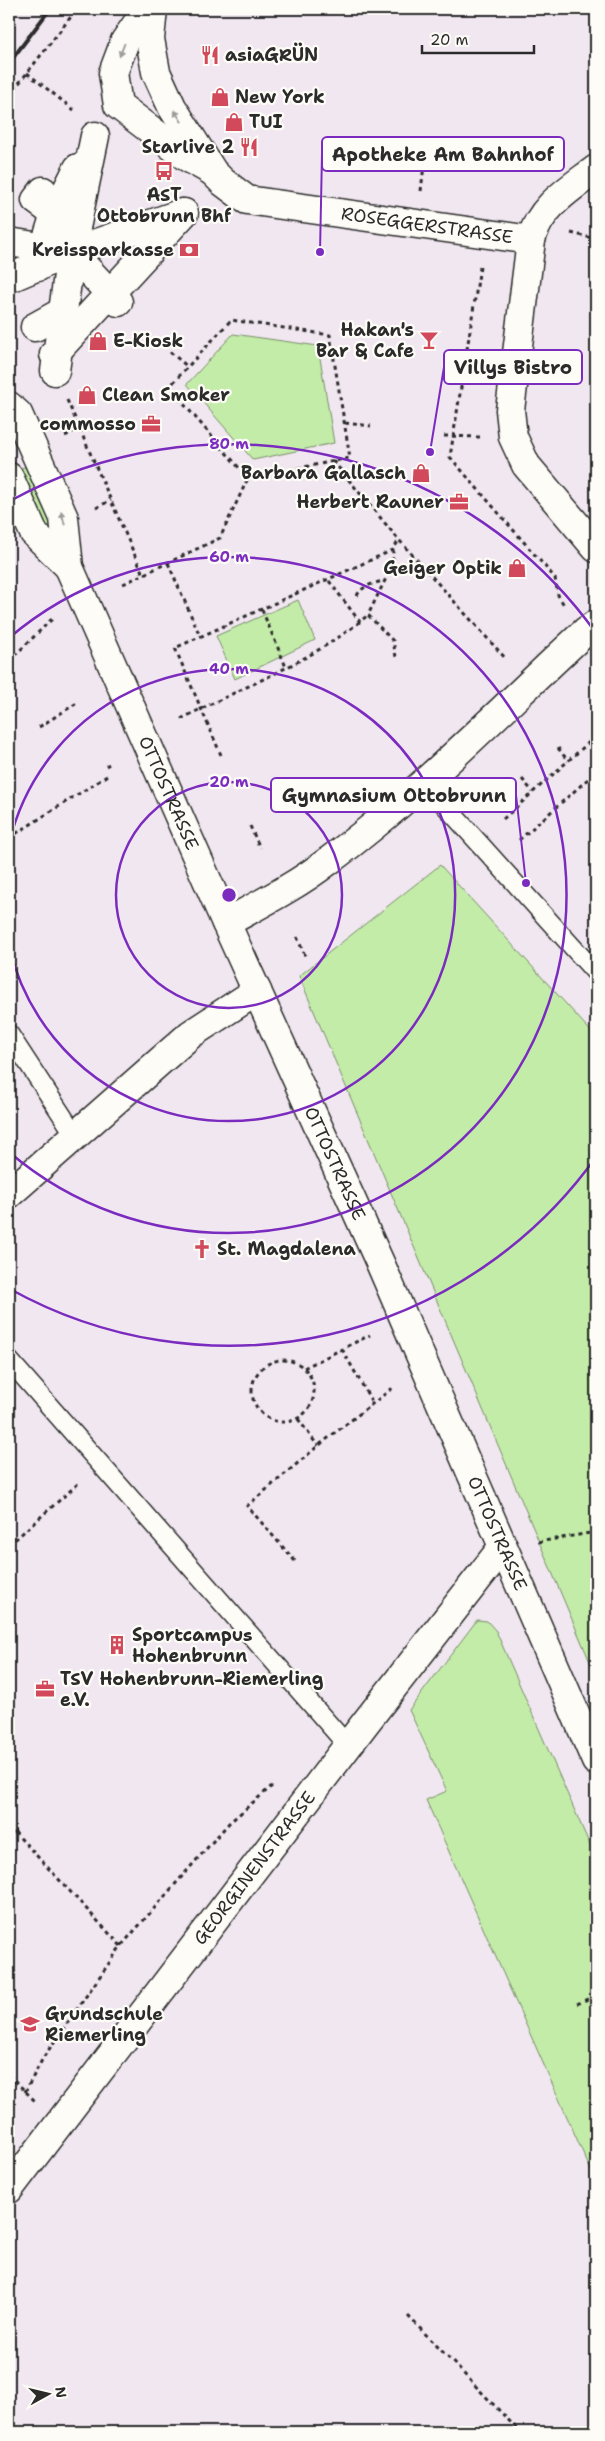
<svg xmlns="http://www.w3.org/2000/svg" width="605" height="2441" font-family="'Shantell Sans',sans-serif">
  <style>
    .green { fill: #c3eca8; stroke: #778c6a }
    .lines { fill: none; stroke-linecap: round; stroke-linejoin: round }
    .lane-casing { stroke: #2b2b2b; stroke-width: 21 }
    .street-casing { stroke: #2b2b2b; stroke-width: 31 }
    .secondary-casing { stroke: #2b2b2b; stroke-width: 31 }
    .path { stroke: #2b2b2b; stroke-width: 3; stroke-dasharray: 4 4; stroke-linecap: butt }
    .lane { stroke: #fdfcf7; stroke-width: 18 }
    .street { stroke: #fdfcf7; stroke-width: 28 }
    .secondary { stroke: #fdfcf7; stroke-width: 28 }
    .rail { stroke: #2b2b2b; stroke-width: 4 }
    .oneway { fill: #9e9e9b }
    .ring { fill: none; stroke: #7b2cbf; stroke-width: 2.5 }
    .labels { text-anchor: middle; stroke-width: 4.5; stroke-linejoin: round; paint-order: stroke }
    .poi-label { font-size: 18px; font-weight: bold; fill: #2b2b2b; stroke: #fdfcf7; text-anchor: start }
    .street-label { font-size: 18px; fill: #2b2b2b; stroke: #fdfcf7 }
    .centre { fill: #7b2cbf; stroke: #fdfcf7; stroke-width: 2.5 }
    .ring-label { font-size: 15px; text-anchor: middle; font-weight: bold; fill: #7b2cbf; stroke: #fdfcf7; stroke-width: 4.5; stroke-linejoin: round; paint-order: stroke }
    .leader { fill: none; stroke: #7b2cbf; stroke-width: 2 }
    .callout-dot { fill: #7b2cbf; stroke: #fdfcf7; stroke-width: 2 }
    .callout { fill: #fdfcf7; stroke: #7b2cbf; stroke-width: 2 }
    .callout-label { font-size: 19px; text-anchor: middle; font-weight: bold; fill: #2b2b2b }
  </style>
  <rect width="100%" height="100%" fill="#f1e7f0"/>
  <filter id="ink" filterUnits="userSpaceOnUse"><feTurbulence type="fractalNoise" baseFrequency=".02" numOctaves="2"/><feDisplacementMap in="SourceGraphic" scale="10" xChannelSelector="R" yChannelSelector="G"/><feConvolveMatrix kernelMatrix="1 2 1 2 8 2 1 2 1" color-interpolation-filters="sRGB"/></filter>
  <g filter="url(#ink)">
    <path class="green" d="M 233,334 L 318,346 L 334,443 L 253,460 L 187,384 Z
      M 27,466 L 52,524 L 51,529 L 47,531 L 16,470 Z
      M 298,600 L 315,640 L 235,679 L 216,636 Z
      M 440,865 L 596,1037 L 596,1676 L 299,976 Z
      M 477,1620 L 487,1621 L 496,1631 L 596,1859 L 596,2182 L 426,1800 L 447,1791 L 409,1710 Z"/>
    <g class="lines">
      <g class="lane-casing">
        <path id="lane" d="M 424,782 L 596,973
          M 9,1034 L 75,1135
          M 9,1360 L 348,1746"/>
      </g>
      <g class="street-casing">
        <g id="street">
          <path d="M 147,9 L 125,41 L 113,73 L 118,105 L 185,156 L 210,170"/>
          <path id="s1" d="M 153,9 L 150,39 L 156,72 L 172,107 L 213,172 L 223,182 L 247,200 L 531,240"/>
          <path d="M 596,169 C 570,189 540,206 531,240 L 510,410 L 513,437 L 526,465 L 596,548"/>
          <path d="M 43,191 L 36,200 L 55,214"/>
          <path d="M 9,242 L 71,252 L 182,213"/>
          <path d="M 38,267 L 55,214 L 78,168"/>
          <path d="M 12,277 L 71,252 L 118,302"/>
          <path d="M 35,327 L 62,312"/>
          <path d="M 54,354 L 184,213"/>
          <path d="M 55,371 L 71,252 L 95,136"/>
          <path d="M 226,923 C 260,904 296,886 327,862 C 420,794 501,709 586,631 L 596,624"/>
          <path d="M 9,1194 L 191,1034 L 257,991"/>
          <path id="s2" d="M 9,2189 L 366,1722 L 502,1548"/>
        </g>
      </g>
      <g class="secondary-casing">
        <g id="secondary">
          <path id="s3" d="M 9,406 L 18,414 L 64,518 L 69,567 L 226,923 L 381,1265 L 596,1761"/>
          <path d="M 9,477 L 34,533 L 69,567"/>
        </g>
      </g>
      <path class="path" d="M 27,73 L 74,110
        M 9,96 L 77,9
        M 424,165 L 449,168 L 486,157
        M 421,191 L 425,157
        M 571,233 L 596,239
        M 480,267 L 450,457 L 555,578 L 558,595 L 564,605
        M 170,352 L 188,367
        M 67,400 L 143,574
        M 345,423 L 371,426
        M 65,436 L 80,428
        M 444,436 L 480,437
        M 333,461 L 399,540 L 506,659
        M 96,508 L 111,500
        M 168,563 L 200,636
        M 329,581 L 360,622
        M 123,584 L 220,538 L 248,478 L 350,458 L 330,335 L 231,320 L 169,387 L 248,478
        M 357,596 C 361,586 374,583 384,581
        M 262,610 L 286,667
        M 396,657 L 393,641 L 368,615 L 393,564 L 393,550 L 399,540
        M 9,661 L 52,619
        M 181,719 C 244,686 314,661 368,615
        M 590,720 L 596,727
        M 39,727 L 77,703
        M 558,748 L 568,761
        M 221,755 L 175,648 L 393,550
        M 106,766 L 109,764
        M 522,779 L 533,792
        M 503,819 L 596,736
        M 250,826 L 260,848
        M 9,838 L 110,774
        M 519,840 L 596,772
        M 297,937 L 306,958
        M 342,1349 L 373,1404
        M252 1391a31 31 0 1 1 62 0a31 31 0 1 1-62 0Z
        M 304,1368 L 370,1335
        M 298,1419 L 318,1446
        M 538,1542 L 596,1532
        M 9,1545 L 80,1482
        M 295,1561 L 247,1506 L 318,1446 L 394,1387
        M 9,1826 L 121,1946
        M 577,2004 L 596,1995
        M 9,2075 L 35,2101
        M 25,2092 L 43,2058 L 121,1946 L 229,1823 L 272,1786
        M 408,2316 L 520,2432"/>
      <use href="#lane" class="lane"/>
      <use href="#street" class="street"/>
      <use href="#secondary" class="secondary"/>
      <path class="rail" d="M 9,63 L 50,9"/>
    </g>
    <defs><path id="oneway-solid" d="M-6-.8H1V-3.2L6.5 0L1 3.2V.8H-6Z" transform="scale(1.25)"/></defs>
    <g class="oneway">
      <use href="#oneway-solid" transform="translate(122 50) rotate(111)"/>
      <use href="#oneway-solid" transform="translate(178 116) rotate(-123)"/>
      <use href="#oneway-solid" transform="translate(63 518) rotate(-104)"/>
    </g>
  </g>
  <g class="ring">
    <circle cx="229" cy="895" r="113"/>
    <path d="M9 844A226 226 0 1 1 9 946"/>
    <path d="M9 638A338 338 0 1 1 9 1152"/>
    <path d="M596 1157A451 451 0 0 1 10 1289M10 501A451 451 0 0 1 596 633"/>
  </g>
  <defs>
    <g id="restaurant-bare" transform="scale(1.5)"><path d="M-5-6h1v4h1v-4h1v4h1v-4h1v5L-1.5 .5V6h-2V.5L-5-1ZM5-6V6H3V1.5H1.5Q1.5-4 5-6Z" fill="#d1495b" stroke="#fdfcf7" stroke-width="2.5" paint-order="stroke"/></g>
    <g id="shop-bare" transform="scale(1.5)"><path d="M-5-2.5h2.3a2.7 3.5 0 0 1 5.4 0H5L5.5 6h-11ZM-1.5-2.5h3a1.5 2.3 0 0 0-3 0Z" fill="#d1495b" stroke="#fdfcf7" stroke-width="2.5" paint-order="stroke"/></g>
    <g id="bus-bare" transform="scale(1.5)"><path d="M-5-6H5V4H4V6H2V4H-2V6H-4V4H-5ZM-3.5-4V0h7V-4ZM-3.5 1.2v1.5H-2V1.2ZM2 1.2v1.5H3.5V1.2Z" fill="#d1495b" stroke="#fdfcf7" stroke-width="2.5" paint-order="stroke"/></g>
    <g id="bank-bare" transform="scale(1.5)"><path d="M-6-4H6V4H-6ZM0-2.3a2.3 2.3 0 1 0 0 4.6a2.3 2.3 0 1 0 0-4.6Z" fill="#d1495b" stroke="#fdfcf7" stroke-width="2.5" paint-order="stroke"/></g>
    <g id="bar-bare" transform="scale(1.5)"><path d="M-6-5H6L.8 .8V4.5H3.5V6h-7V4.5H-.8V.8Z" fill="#d1495b" stroke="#fdfcf7" stroke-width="2.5" paint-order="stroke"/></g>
    <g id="office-bare" transform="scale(1.5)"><path d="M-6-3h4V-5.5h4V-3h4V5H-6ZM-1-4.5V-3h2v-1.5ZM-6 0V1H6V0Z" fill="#d1495b" stroke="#fdfcf7" stroke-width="2.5" paint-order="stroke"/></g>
    <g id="church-bare" transform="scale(1.5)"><path d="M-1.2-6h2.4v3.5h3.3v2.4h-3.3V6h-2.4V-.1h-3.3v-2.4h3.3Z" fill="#d1495b" stroke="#fdfcf7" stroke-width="2.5" paint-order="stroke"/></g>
    <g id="building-bare" transform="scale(1.5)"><path d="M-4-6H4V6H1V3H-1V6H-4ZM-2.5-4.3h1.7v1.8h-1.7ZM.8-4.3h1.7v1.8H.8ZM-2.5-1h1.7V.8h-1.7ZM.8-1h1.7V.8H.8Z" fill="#d1495b" stroke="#fdfcf7" stroke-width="2.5" paint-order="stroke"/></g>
    <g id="school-bare" transform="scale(1.5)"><path d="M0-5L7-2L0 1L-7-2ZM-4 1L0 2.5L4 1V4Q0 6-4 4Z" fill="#d1495b" stroke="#fdfcf7" stroke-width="2.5" paint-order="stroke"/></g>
  </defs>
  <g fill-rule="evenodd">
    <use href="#restaurant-bare" x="210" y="55"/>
    <use href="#shop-bare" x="220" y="97"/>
    <use href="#shop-bare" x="234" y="122"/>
    <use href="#restaurant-bare" x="249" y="147"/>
    <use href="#bus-bare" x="164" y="171"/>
    <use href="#bank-bare" x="189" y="250"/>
    <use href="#bar-bare" x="429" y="340"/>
    <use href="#shop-bare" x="98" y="341"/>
    <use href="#shop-bare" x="87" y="395"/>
    <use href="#office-bare" x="151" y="424"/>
    <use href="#shop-bare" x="421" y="473"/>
    <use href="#office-bare" x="459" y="502"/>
    <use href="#shop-bare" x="517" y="568"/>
    <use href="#church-bare" x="202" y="1249"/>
    <use href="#building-bare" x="117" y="1645"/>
    <use href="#office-bare" x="45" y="1689"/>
    <use href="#school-bare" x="30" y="2024"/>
  </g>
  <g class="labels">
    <g class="poi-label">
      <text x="225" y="61">asiaGRÜN</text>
      <text x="235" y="103">New York</text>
      <text x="249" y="128">TUI</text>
      <text x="234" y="153" text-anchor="end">Starlive 2</text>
      <text x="164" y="201" text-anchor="middle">AST<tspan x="164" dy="21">Ottobrunn Bhf</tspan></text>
      <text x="174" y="256" text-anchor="end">Kreissparkasse</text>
      <text x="414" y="336" text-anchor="end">Hakan's<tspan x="414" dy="21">Bar &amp; Cafe</tspan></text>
      <text x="113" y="347">E-Kiosk</text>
      <text x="102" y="401">Clean Smoker</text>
      <text x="136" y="430" text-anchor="end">commosso</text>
      <text x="406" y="479" text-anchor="end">Barbara Gallasch</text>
      <text x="444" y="508" text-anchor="end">Herbert Rauner</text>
      <text x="502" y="574" text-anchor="end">Geiger Optik</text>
      <text x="217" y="1255">St. Magdalena</text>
      <text x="132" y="1641">Sportcampus<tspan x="132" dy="21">Hohenbrunn</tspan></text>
      <text x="60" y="1685">TSV Hohenbrunn-Riemerling<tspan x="60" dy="21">e.V.</tspan></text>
      <text x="45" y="2020">Grundschule<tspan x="45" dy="21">Riemerling</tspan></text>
    </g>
    <g class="street-label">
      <text dy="6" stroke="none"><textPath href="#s1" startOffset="405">ROSEGGERSTRASSE</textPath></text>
      <text dy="6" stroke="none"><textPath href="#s3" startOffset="422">OTTOSTRASSE</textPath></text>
      <text dy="6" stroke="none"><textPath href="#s3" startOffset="828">OTTOSTRASSE</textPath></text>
      <text dy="6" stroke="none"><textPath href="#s3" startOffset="1232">OTTOSTRASSE</textPath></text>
      <text dy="6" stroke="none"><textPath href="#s2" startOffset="404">GEORGINENSTRASSE</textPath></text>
    </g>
  </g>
  <circle cx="229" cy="895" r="8" class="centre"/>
  <g class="ring-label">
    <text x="229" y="449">80 m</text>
    <text x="229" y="562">60 m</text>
    <text x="229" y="674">40 m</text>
    <text x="229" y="787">20 m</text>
  </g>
  <path class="leader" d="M320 252L322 154M430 452L444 367M526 883L516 795"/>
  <g class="callout-dot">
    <circle cx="320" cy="252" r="5"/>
    <circle cx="430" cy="452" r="5"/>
    <circle cx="526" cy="883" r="5"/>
  </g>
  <g class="callout">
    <rect x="322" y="137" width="242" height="34" rx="5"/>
    <rect x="444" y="350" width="138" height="34" rx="5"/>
    <rect x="271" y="778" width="245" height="34" rx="5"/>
  </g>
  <g class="callout-label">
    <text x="443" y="161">Apotheke Am Bahnhof</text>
    <text x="513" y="374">Villys Bistro</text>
    <text x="394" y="802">Gymnasium Ottobrunn</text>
  </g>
  <rect width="605" height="2441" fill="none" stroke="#fdfcf7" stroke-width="30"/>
  <rect x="15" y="15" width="575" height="2411" fill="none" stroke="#2b2b2b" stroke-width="2" filter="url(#ink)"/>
  <g transform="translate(48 2394) rotate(82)" stroke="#fdfcf7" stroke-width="4" paint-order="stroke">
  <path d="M0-4L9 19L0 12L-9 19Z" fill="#2b2b2b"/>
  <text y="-8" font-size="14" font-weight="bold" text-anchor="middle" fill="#2b2b2b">N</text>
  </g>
  <path d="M422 45v8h112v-8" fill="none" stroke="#2b2b2b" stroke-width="2.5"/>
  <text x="430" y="45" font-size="15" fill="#2b2b2b" stroke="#fdfcf7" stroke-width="4" paint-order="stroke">20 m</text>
</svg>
